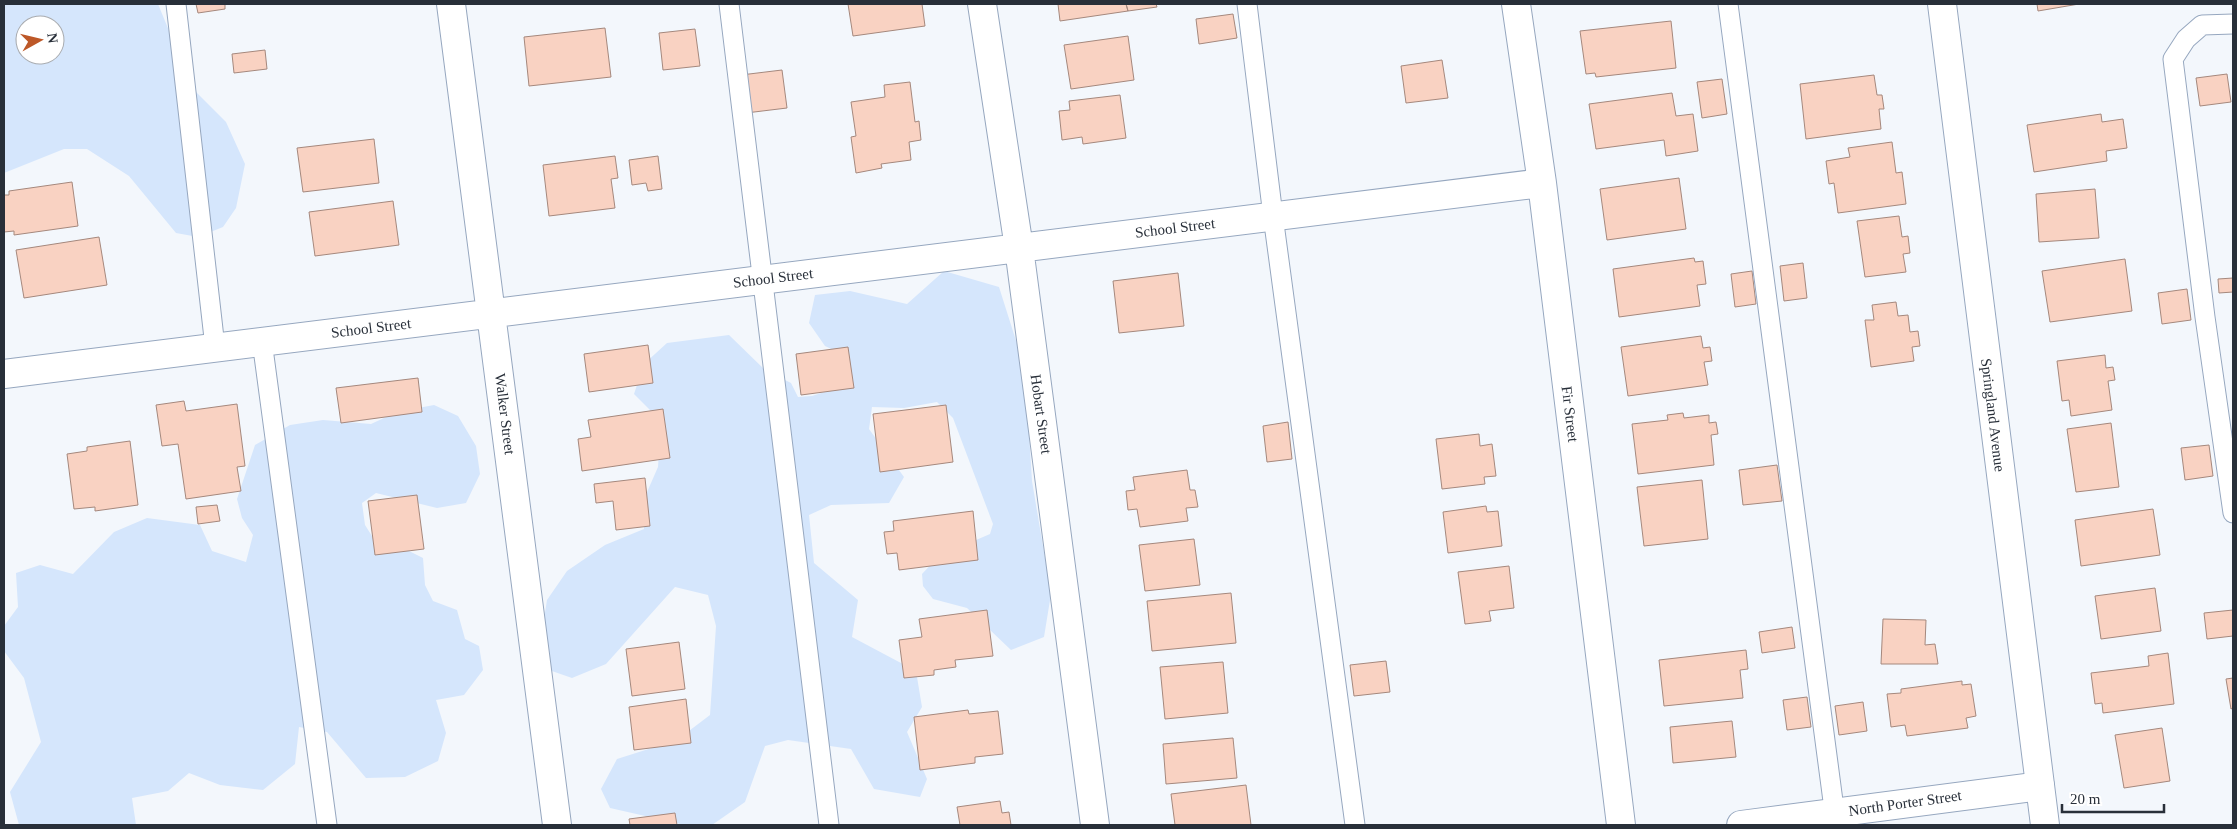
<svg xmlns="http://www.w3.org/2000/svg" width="2237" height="829" font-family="Georgia,serif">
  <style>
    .green { fill: #d5e6fc; fill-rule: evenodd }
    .building { fill: #f9d2c2; stroke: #a5887d }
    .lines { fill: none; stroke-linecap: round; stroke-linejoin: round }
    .service-casing { stroke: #96a7bf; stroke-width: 21 }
    .minor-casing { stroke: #96a7bf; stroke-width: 30 }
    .tertiary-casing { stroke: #96a7bf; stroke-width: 30 }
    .service { stroke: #fff; stroke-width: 19 }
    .minor { stroke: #fff; stroke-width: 28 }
    .tertiary { stroke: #fff; stroke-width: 28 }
    .labels { text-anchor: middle; stroke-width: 4; stroke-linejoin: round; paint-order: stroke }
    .street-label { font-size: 15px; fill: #282f39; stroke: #fff }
  </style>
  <rect width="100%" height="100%" fill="#f3f7fc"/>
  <path class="green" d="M 4,4 L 158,4 L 193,89 L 226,122 L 245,164 L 236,208 L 223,227 L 198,237 L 176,233 L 129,176 L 87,149 L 64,149 L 4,173 ZM 25,25 L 55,25 L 55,55 L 25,55 Z
    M 944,271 L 999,287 L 1025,369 L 1032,481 L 1051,594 L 1044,637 L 1011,650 L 967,608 L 933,599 L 923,586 L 922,574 L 939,556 L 990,534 L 993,524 L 953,418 L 937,402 L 904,408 L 872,407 L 869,429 L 904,477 L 889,503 L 831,505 L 809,515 L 814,563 L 858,600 L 852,637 L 916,671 L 922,707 L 907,732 L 927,779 L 920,797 L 874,789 L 851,749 L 788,740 L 765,746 L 745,802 L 712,825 L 685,825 L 610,808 L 601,789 L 617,759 L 677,740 L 710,715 L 716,626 L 708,595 L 675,587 L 606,664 L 572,678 L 549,670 L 541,637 L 547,600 L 567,571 L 605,545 L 644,529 L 644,499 L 658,467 L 661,421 L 634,394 L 644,364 L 667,343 L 729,335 L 765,370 L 791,383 L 798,397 L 812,396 L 849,384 L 844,355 L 825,346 L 809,323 L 815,295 L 850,291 L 907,304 Z
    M 434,405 L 458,416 L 476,446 L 480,474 L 466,503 L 437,508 L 376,493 L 362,503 L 365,525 L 377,544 L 405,549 L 423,558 L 425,585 L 433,601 L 457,610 L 465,639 L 479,646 L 483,670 L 464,695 L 436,700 L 446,733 L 438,761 L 405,777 L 366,778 L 327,732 L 299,727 L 295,764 L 263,790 L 220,785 L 189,773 L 168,791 L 132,798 L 136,825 L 19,825 L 10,792 L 41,742 L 24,678 L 4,651 L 4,626 L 18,607 L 16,573 L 40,565 L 73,574 L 114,532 L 147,518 L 200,525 L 212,551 L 246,562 L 253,535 L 242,518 L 237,499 L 255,445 L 290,425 L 323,420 L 371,424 L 397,412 Z"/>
  <path class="building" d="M 196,4 L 225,4 L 225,9 L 198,13 Z
    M 848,4 L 922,4 L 925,26 L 853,36 Z
    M 1058,4 L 1126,4 L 1128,11 L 1060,21 Z
    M 1126,4 L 1156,4 L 1157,7 L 1128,11 Z
    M 2037,4 L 2079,4 L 2038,11 Z
    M 1233,14 L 1237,38 L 1199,44 L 1196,19 Z
    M 1671,21 L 1676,68 L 1596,77 L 1595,73 L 1586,74 L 1580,31 Z
    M 605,28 L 611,77 L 529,86 L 524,37 Z
    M 695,29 L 700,66 L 663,70 L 659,33 Z
    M 1128,36 L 1134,80 L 1071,89 L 1064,45 Z
    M 265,50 L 267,69 L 234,73 L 232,54 Z
    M 1442,60 L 1448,98 L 1406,103 L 1401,66 Z
    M 782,70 L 787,108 L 746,113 L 741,75 Z
    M 2227,74 L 2231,102 L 2200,106 L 2196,78 Z
    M 1874,75 L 1877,95 L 1882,95 L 1884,109 L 1879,109 L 1881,129 L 1806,139 L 1800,84 Z
    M 1722,79 L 1727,114 L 1702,118 L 1697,82 Z
    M 910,82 L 915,122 L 919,121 L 921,140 L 909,142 L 911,160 L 881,164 L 882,168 L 856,173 L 851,137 L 856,136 L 851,102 L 885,97 L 884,85 Z
    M 1672,93 L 1676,116 L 1693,114 L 1698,151 L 1666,156 L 1664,140 L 1596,149 L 1589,104 Z
    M 1120,95 L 1126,138 L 1083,144 L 1082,137 L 1062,140 L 1059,111 L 1070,110 L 1069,101 Z
    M 2101,114 L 2102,122 L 2123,119 L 2127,148 L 2106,151 L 2107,161 L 2034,172 L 2027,125 Z
    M 374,139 L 379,183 L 303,192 L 297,148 Z
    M 1892,142 L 1896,173 L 1902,172 L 1906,204 L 1838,213 L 1834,183 L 1829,184 L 1826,161 L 1850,157 L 1848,148 Z
    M 615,156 L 618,178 L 611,179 L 615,208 L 549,216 L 543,165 Z
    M 658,156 L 662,189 L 648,191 L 646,183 L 632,185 L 629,160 Z
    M 1679,178 L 1686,229 L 1607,240 L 1600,189 Z
    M 72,182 L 78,226 L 14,235 L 14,231 L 4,232 L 4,195 L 9,195 L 9,191 Z
    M 2095,189 L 2099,238 L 2039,242 L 2036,194 Z
    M 393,201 L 399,245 L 315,256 L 309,212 Z
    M 1899,216 L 1902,237 L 1908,236 L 1910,253 L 1903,254 L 1906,272 L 1865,277 L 1857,221 Z
    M 99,237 L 107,285 L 24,298 L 16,250 Z
    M 1694,258 L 1695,262 L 1703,261 L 1706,284 L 1697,285 L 1700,306 L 1619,317 L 1613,269 Z
    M 2125,259 L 2132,311 L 2050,322 L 2042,271 Z
    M 1803,263 L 1807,298 L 1784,301 L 1780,266 Z
    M 1752,271 L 1756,304 L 1735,307 L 1731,274 Z
    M 1178,273 L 1184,326 L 1119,333 L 1113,281 Z
    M 2233,278 L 2233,292 L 2219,293 L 2218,279 Z
    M 2187,289 L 2191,320 L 2162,324 L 2158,293 Z
    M 1896,302 L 1898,316 L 1908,315 L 1910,332 L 1918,331 L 1920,346 L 1912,347 L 1914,361 L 1871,367 L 1865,320 L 1874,320 L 1872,305 Z
    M 1701,336 L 1703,348 L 1710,347 L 1712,361 L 1704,362 L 1708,385 L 1628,396 L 1621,347 Z
    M 648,345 L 653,383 L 589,392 L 584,354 Z
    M 848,347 L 854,388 L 801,395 L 796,354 Z
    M 2105,355 L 2106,368 L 2113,367 L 2115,380 L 2108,381 L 2112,410 L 2071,416 L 2069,400 L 2062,401 L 2057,361 Z
    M 418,378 L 422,412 L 341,423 L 336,388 Z
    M 184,401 L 186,411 L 237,404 L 245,466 L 237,467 L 241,491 L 186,499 L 178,444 L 162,446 L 156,405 Z
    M 946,405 L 953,462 L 880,472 L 873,414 Z
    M 663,409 L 670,458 L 582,471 L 578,439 L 591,437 L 588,420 Z
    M 1683,413 L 1684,418 L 1709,415 L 1709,423 L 1716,422 L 1718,434 L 1711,435 L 1714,465 L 1638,474 L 1632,424 L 1668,420 L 1667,415 Z
    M 1288,422 L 1292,459 L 1267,462 L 1263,426 Z
    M 2111,423 L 2119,487 L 2076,492 L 2067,429 Z
    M 1479,434 L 1480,446 L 1492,444 L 1496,476 L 1484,477 L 1485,484 L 1442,489 L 1436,439 Z
    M 130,441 L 138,505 L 95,511 L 95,507 L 74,509 L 67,454 L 87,451 L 87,447 Z
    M 2209,445 L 2213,476 L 2185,480 L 2181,448 Z
    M 1777,465 L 1782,501 L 1743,505 L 1739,470 Z
    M 1187,470 L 1190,490 L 1195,490 L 1198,507 L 1186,508 L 1188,521 L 1140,527 L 1137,509 L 1128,510 L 1126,491 L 1135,490 L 1133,477 Z
    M 645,478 L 650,526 L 616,530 L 613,501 L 596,503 L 594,484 Z
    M 1702,480 L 1708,539 L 1644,546 L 1637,487 Z
    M 417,495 L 424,549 L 375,555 L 368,501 Z
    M 217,505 L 220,521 L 198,524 L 196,507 Z
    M 1486,506 L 1487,512 L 1498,511 L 1502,546 L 1448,553 L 1443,512 Z
    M 2153,509 L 2160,555 L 2081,566 L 2075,520 Z
    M 973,511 L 978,560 L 899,570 L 897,553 L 887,554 L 884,532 L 894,531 L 893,521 Z
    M 1194,539 L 1200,585 L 1145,591 L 1139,545 Z
    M 1509,566 L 1514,608 L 1489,611 L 1491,621 L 1465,624 L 1458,572 Z
    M 2155,588 L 2161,631 L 2101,639 L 2095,596 Z
    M 1231,593 L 1236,643 L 1152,651 L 1147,601 Z
    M 987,610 L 993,656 L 955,660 L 956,667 L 934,670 L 934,675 L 904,678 L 899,640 L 922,637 L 919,619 Z
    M 2233,610 L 2233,636 L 2207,639 L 2204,613 Z
    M 1883,619 L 1926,620 L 1925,645 L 1935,644 L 1938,664 L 1881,664 Z
    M 1792,627 L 1795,648 L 1762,653 L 1759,632 Z
    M 679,642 L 685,689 L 632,696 L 626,649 Z
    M 1746,650 L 1748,669 L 1740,670 L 1743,698 L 1664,706 L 1659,660 Z
    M 2168,653 L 2174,704 L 2103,713 L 2102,703 L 2095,704 L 2091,673 L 2149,666 L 2148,656 Z
    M 1386,661 L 1390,692 L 1354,696 L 1350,665 Z
    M 1223,662 L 1228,713 L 1165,719 L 1160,667 Z
    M 2233,678 L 2233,708 L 2231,709 L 2226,679 Z
    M 1962,681 L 1962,685 L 1971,684 L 1976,716 L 1966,718 L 1968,728 L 1907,736 L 1905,725 L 1891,727 L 1887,694 L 1901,693 L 1901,689 Z
    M 1807,697 L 1811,727 L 1787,730 L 1783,700 Z
    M 686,699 L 691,743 L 634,750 L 629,707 Z
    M 1863,702 L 1867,731 L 1839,735 L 1835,706 Z
    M 968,710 L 969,714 L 998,711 L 1003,754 L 975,757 L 975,763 L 920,770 L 914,717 Z
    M 1732,721 L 1736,757 L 1673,763 L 1670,727 Z
    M 2162,728 L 2170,781 L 2124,788 L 2115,735 Z
    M 1233,738 L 1237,778 L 1166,784 L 1163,744 Z
    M 1246,785 L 1251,825 L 1175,825 L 1171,794 Z
    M 1000,801 L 1002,813 L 1009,812 L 1011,825 L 960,825 L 957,807 Z
    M 675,813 L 677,825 L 630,825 L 629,819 Z"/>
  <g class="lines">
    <g class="service-casing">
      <path id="service" d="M 176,4 L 215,347
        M 729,4 L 829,825
        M 1247,4 L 1273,216 L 1355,825
        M 1728,4 L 1836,824
        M 2233,24 L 2202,25 L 2186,39 L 2173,59 L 2205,317 L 2233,513
        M 262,341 L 327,825"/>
    </g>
    <g class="minor-casing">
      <path id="minor" d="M 451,4 L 557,825
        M 982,4 L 1019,248 L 1095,825
        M 1516,4 L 1542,183 L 1621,825
        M 4,374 L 1542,183
        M 1741,825 L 2040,786"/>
    </g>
    <g class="tertiary-casing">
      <path id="tertiary" d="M 1942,4 L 2045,825"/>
    </g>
    <use href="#service" class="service"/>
    <use href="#minor" class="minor"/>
    <use href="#tertiary" class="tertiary"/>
  </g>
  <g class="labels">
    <g class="street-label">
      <text transform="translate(1175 228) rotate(-7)" y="5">School Street</text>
      <text transform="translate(773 278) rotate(-7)" y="5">School Street</text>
      <text transform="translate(371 328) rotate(-7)" y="5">School Street</text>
      <text transform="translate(505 414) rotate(83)" y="5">Walker Street</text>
      <text transform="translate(1041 414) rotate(82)" y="5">Hobart Street</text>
      <text transform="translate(1570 414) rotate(83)" y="5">Fir Street</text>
      <text transform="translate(1993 415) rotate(83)" y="5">Springland Avenue</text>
      <text transform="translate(1905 803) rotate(-8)" y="5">North Porter Street</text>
    </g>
  </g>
  <rect width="2237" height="829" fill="none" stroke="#282f39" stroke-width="10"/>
  <g transform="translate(40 40) rotate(82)"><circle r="24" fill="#ffffff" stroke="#a9acb0"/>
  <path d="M0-4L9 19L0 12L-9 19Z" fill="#bd5828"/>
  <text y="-8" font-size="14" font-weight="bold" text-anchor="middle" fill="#282f39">N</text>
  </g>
  <path d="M2062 804v8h102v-8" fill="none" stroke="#282f39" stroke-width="2.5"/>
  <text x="2070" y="804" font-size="15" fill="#282f39" stroke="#ffffff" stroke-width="4" paint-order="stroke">20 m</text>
</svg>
